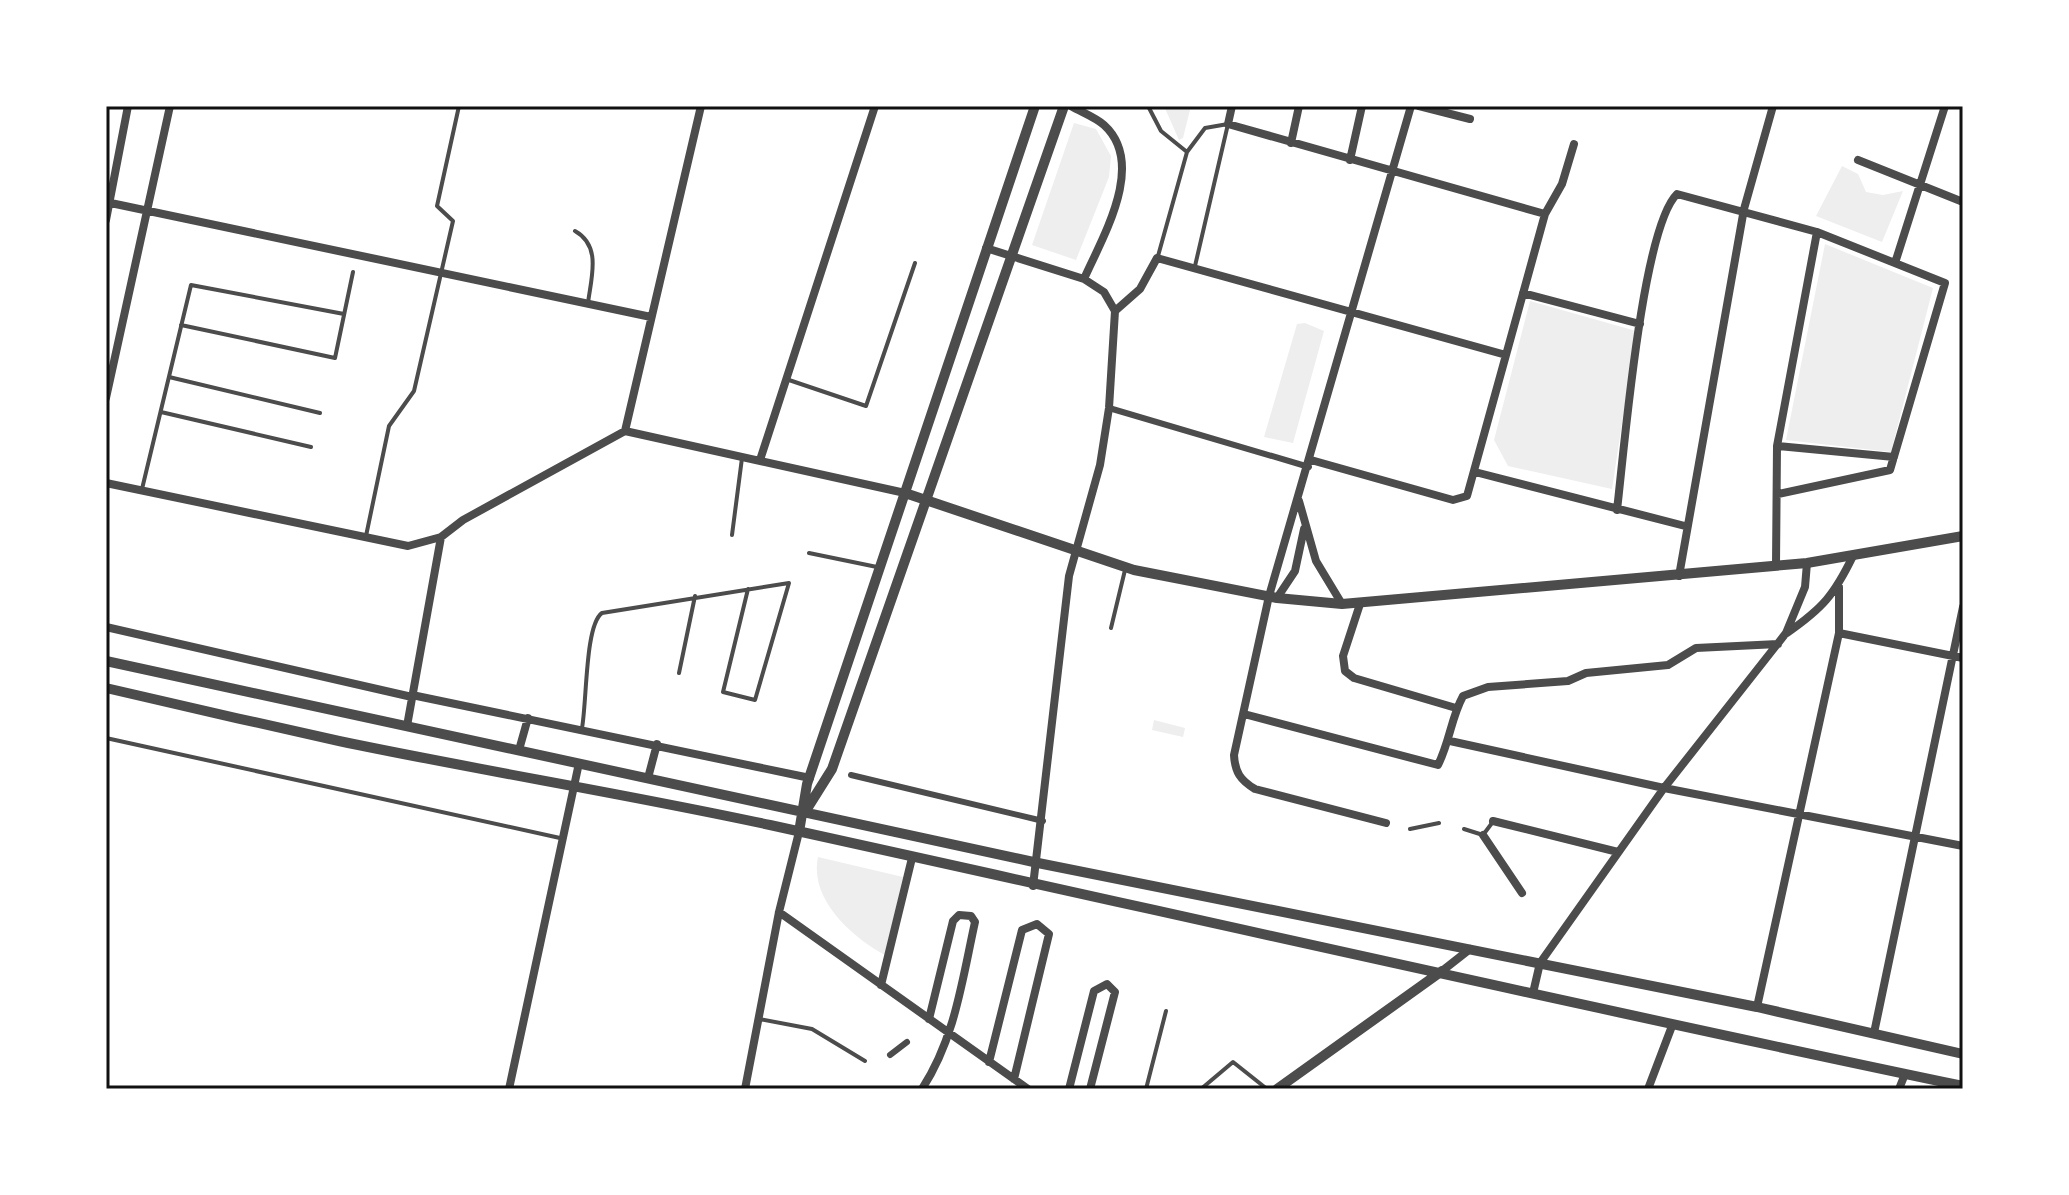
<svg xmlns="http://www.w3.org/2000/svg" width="2069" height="1195" font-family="Signika,sans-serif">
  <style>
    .green { fill: #eee }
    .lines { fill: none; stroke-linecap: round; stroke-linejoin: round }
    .service { stroke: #4c4c4c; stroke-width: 4 }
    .pedestrian { stroke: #4c4c4c; stroke-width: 6 }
    .minor { stroke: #4c4c4c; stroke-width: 8 }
    .tertiary { stroke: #4c4c4c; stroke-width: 10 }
    .neatline { fill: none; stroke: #111; stroke-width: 3 }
  </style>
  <rect width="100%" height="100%" fill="#fff"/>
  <path class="green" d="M 1164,106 L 1191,106 L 1183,138 L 1179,140 Z
    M 1074,123 L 1096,129 L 1111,156 L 1109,177 L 1076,260 L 1032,245 Z
    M 1842,166 L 1858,174 L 1866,192 L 1883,195 L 1903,191 L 1882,242 L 1816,216 Z
    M 1825,244 L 1933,288 L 1891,452 L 1786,440 Z
    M 1530,301 L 1636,331 L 1612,489 L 1508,466 L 1494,440 Z
    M 1305,323 L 1324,331 L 1293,443 L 1264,437 L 1297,324 Z
    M 1154,720 L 1185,728 L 1183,737 L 1152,730 Z
    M 818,857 L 903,877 L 885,955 C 852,937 809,899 818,857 Z"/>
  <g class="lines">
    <path class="service" d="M 1148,106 L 1161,131 L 1187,152
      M 575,231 C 602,246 591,278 588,303
      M 1158,256 L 1187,152 L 1205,128 L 1228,124 L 1195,266
      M 181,325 L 335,358 L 353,272
      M 169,377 L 320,413
      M 786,379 L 866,406 L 915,263
      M 161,412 L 311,447
      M 142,489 L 191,285 L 344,314
      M 732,535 L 742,458
      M 366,536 L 389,426 L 414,391 L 453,221 L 437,206 L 459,106
      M 809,553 L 877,567
      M 1111,628 L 1125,570
      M 679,673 L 695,596
      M 582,728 C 587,701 585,625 602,613 L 789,583 L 755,700 L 723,692 L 748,589
      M 106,738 L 560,838
      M 1410,829 L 1439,823
      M 1464,829 L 1483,835 L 1492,823
      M 759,1019 L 812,1029 L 865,1061
      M 1146,1089 L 1166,1011
      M 1201,1089 L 1233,1062 L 1267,1089"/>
    <path class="pedestrian" d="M 1109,408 L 1309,467
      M 851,775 L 1043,821
      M 890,1055 L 907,1042"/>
    <path class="minor" d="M 1071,106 C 1081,112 1095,117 1104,125 C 1147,164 1102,238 1084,279
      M 1232,106 L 1228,124 L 1545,214
      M 1419,106 L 1470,119
      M 1291,143 L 1299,106
      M 1350,160 L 1362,106
      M 1858,160 L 1963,202
      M 106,202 L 651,317
      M 106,220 L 128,106
      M 986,248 L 1084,279 L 1104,292 L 1115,311 L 1109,408 L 1100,465 L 1069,576 L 1033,886
      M 1895,263 L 1945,106
      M 1523,293 L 1640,324
      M 1115,311 L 1140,289 L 1157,258 L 1506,355
      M 106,398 L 170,106
      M 625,431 L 701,106
      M 1777,446 L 1894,457
      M 760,460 L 875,106
      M 1311,460 L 1453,500 L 1467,496 L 1545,214 L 1562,184 L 1574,144
      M 1475,472 L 1685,526
      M 106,483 L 408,546 L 441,537 L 463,520 L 625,431 L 905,493
      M 1299,501 L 1316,561 L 1342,604
      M 1617,510 C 1624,452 1642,228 1677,194 L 1817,232 L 1945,283 L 1890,470 L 1778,494
      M 1776,565 L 1777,446 L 1817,232
      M 1679,576 L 1744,209 L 1773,106
      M 1277,598 L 1295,571 L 1304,529
      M 1360,604 L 1343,656 L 1345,671 L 1354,678 L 1456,708
      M 106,627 L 412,697
      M 1787,633 C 1823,608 1834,595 1853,556
      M 1839,633 L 1963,658
      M 412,695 L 810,778
      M 1244,714 L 1438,765 C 1450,741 1451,718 1463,696 L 1488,687 L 1568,681 L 1586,673 L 1668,665 L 1696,648 L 1778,644
      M 407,726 L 441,537
      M 1450,741 L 1664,788 L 1963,846
      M 519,750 L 528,718
      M 648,778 L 657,744
      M 1493,821 L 1618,852
      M 1386,823 L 1255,789 C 1240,780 1235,772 1234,755 L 1269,596 L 1411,106
      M 1483,835 L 1522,893
      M 779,912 L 1028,1089
      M 1442,971 L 1470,949
      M 881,985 L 912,858
      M 1533,993 L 1540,963 L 1664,788 L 1786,633 L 1805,587 L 1807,563
      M 1757,1007 L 1839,633 L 1839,587
      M 1874,1033 L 1963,607
      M 989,1062 L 1022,930 L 1037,924 L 1049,934 L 1014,1079
      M 509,1089 L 579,763
      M 745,1089 L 779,912 L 799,832
      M 922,1089 C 955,1038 962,981 975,922 L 971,916 L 959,915 L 953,921 L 929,1019
      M 1069,1089 L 1094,991 L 1107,984 L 1115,992 L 1090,1089
      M 1648,1089 L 1672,1026
      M 1899,1089 L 1905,1074"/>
    <path class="tertiary" d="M 905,493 L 1134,570 L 1277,598 L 1342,604 L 1807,563 L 1963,536
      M 106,661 L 1038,863 L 1757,1007 L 1963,1054
      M 106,688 C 184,706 261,724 339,741 C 482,771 627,794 770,825 C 1167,912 1564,1003 1963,1086
      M 805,812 L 832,769 L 1064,106
      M 799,832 L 807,784 L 1035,106
      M 1277,1089 L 1442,971"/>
  </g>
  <rect width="2069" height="1195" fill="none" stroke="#ffffff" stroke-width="216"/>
  <rect x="108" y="108" width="1853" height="979" class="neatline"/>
</svg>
